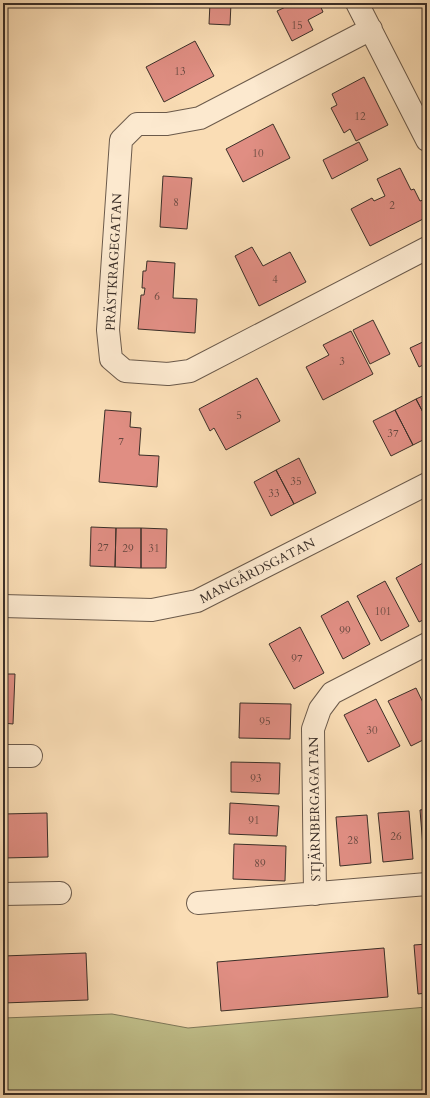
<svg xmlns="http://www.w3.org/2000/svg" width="430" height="1098" font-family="Cardo,serif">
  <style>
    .green { fill: #c1c08b; stroke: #7e785a }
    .building { fill: #e08e83; stroke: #3b2f28 }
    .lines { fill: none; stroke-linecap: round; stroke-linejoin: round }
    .minor-casing { stroke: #6b5a4b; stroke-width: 24 }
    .minor { stroke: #fce9cf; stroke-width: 22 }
    .labels { text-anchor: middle; stroke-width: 3; stroke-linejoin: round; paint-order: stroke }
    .number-label { font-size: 11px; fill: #64473f }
    .street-label { font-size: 13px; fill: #3b2f28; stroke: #fce9cf }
  </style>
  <rect width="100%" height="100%" fill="#faddb5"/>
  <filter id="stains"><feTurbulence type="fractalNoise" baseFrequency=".005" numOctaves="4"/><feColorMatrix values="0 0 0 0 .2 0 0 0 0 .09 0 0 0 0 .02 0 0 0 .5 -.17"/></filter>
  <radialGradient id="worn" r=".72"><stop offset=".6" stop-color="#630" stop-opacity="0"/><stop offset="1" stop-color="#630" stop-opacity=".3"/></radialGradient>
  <path class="green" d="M 427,1007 L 427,1095 L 3,1095 L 3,1018 L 112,1014 L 188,1028 Z"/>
  <path class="building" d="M 210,3 L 231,3 L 230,25 L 209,24 Z
    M 294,3 L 300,3 L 301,5 L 305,3 L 319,3 L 323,12 L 308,20 L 313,30 L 292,41 L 277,11 Z
    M 195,41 L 214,76 L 164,102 L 146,67 Z
    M 364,77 L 388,125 L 356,141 L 350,129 L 344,133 L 331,108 L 337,105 L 332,94 Z
    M 273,124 L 290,158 L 243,182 L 226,149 Z
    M 359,142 L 368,160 L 332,179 L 323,160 Z
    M 400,168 L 411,190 L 414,189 L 420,201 L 423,200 L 427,208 L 427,217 L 370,246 L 351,209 L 372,198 L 374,201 L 385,196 L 377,179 Z
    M 163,176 L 192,178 L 187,229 L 160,227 Z
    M 252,247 L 263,266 L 290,252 L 306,282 L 259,306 L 235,256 Z
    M 147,261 L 175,263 L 173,298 L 197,299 L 195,333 L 138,329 L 141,295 L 144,295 L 145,288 L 142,288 L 143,271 L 146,271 Z
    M 373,320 L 390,354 L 370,364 L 353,330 Z
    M 351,331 L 373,374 L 323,400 L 306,367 L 329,355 L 323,345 Z
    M 427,340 L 427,363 L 419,367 L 410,348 Z
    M 257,378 L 280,421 L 226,450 L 214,428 L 210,431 L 199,409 Z
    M 427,394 L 427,420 L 416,399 Z
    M 416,399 L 427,420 L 427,438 L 413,445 L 395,410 Z
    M 105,410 L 131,412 L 130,427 L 141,428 L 139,455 L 159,456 L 157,487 L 99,482 Z
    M 395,410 L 413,445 L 391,456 L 373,421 Z
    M 299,458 L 316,493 L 294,504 L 276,470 Z
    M 276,470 L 294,504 L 271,516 L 254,482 Z
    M 91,527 L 116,528 L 115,567 L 90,566 Z
    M 116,528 L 141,528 L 141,568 L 115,567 Z
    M 141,528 L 167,529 L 166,568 L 141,568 Z
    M 423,563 L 427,571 L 427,618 L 419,622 L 396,578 Z
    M 385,581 L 409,626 L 381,641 L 357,596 Z
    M 348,601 L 370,644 L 343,659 L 321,616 Z
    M 300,627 L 324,673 L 294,689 L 269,644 Z
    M 3,674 L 15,674 L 13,724 L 3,723 Z
    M 416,688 L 427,711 L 427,738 L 411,746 L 388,701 Z
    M 376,699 L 400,746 L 368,762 L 344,715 Z
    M 240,703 L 291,704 L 290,739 L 239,738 Z
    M 231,762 L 280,763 L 279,794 L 231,792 Z
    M 230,803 L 279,806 L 277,836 L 229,834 Z
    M 427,809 L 427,858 L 424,859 L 420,810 Z
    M 409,811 L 413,859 L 383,862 L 378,813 Z
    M 47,813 L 48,857 L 3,858 L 3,814 Z
    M 367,815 L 371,863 L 340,866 L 336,817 Z
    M 234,844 L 286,846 L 285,881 L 233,879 Z
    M 427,944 L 427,993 L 418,994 L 414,945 Z
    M 384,948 L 388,997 L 221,1011 L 217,962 Z
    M 86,953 L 88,1000 L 3,1003 L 3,956 Z"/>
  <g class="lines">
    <g class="minor-casing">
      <path id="minor" d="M 357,3 L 427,140
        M 371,29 L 200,118 L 167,124 L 137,124 L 121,140 L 108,330 L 111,359 L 125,371 L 168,374 L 190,371 L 427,248
        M 3,606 L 152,610 L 197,601 L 427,484
        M 3,756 L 31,756
        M 3,894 L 60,893
        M 315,894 L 313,729 L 320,709 L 332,693 L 427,644
        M 198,903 L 427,884"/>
    </g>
    <use href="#minor" class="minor"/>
  </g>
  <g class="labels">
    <g class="number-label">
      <text x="297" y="29">15</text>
      <text x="180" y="75">13</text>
      <text x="360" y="120">12</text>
      <text x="258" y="157">10</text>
      <text x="176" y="206">8</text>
      <text x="392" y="209">2</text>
      <text x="275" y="283">4</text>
      <text x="157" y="300">6</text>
      <text x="342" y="365">3</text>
      <text x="239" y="419">5</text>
      <text x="393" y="437">37</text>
      <text x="121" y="445">7</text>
      <text x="296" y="485">35</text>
      <text x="274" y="497">33</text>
      <text x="103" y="551">27</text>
      <text x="128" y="552">29</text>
      <text x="154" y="552">31</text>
      <text x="383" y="615">101</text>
      <text x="345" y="634">99</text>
      <text x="297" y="662">97</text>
      <text x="265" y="725">95</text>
      <text x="372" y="734">30</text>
      <text x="256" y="782">93</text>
      <text x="254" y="824">91</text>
      <text x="396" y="840">26</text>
      <text x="353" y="844">28</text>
      <text x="260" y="867">89</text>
    </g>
    <g class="street-label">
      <text transform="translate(113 262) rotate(-87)" y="5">PRÄSTKRAGEGATAN</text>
      <text transform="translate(257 570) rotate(-27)" y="5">MANGÅRDSGATAN</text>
      <text transform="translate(314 809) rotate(-91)" y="5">STJÄRNBERGAGATAN</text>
    </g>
  </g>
  <rect width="430" height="1098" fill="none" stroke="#faddb5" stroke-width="16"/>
  <rect x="4" y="4" width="422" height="1090" fill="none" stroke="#3b2f28" stroke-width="2"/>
  <rect x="8" y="8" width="414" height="1082" fill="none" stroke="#3b2f28"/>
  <rect width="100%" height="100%" filter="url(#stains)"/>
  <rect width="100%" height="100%" fill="url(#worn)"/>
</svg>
